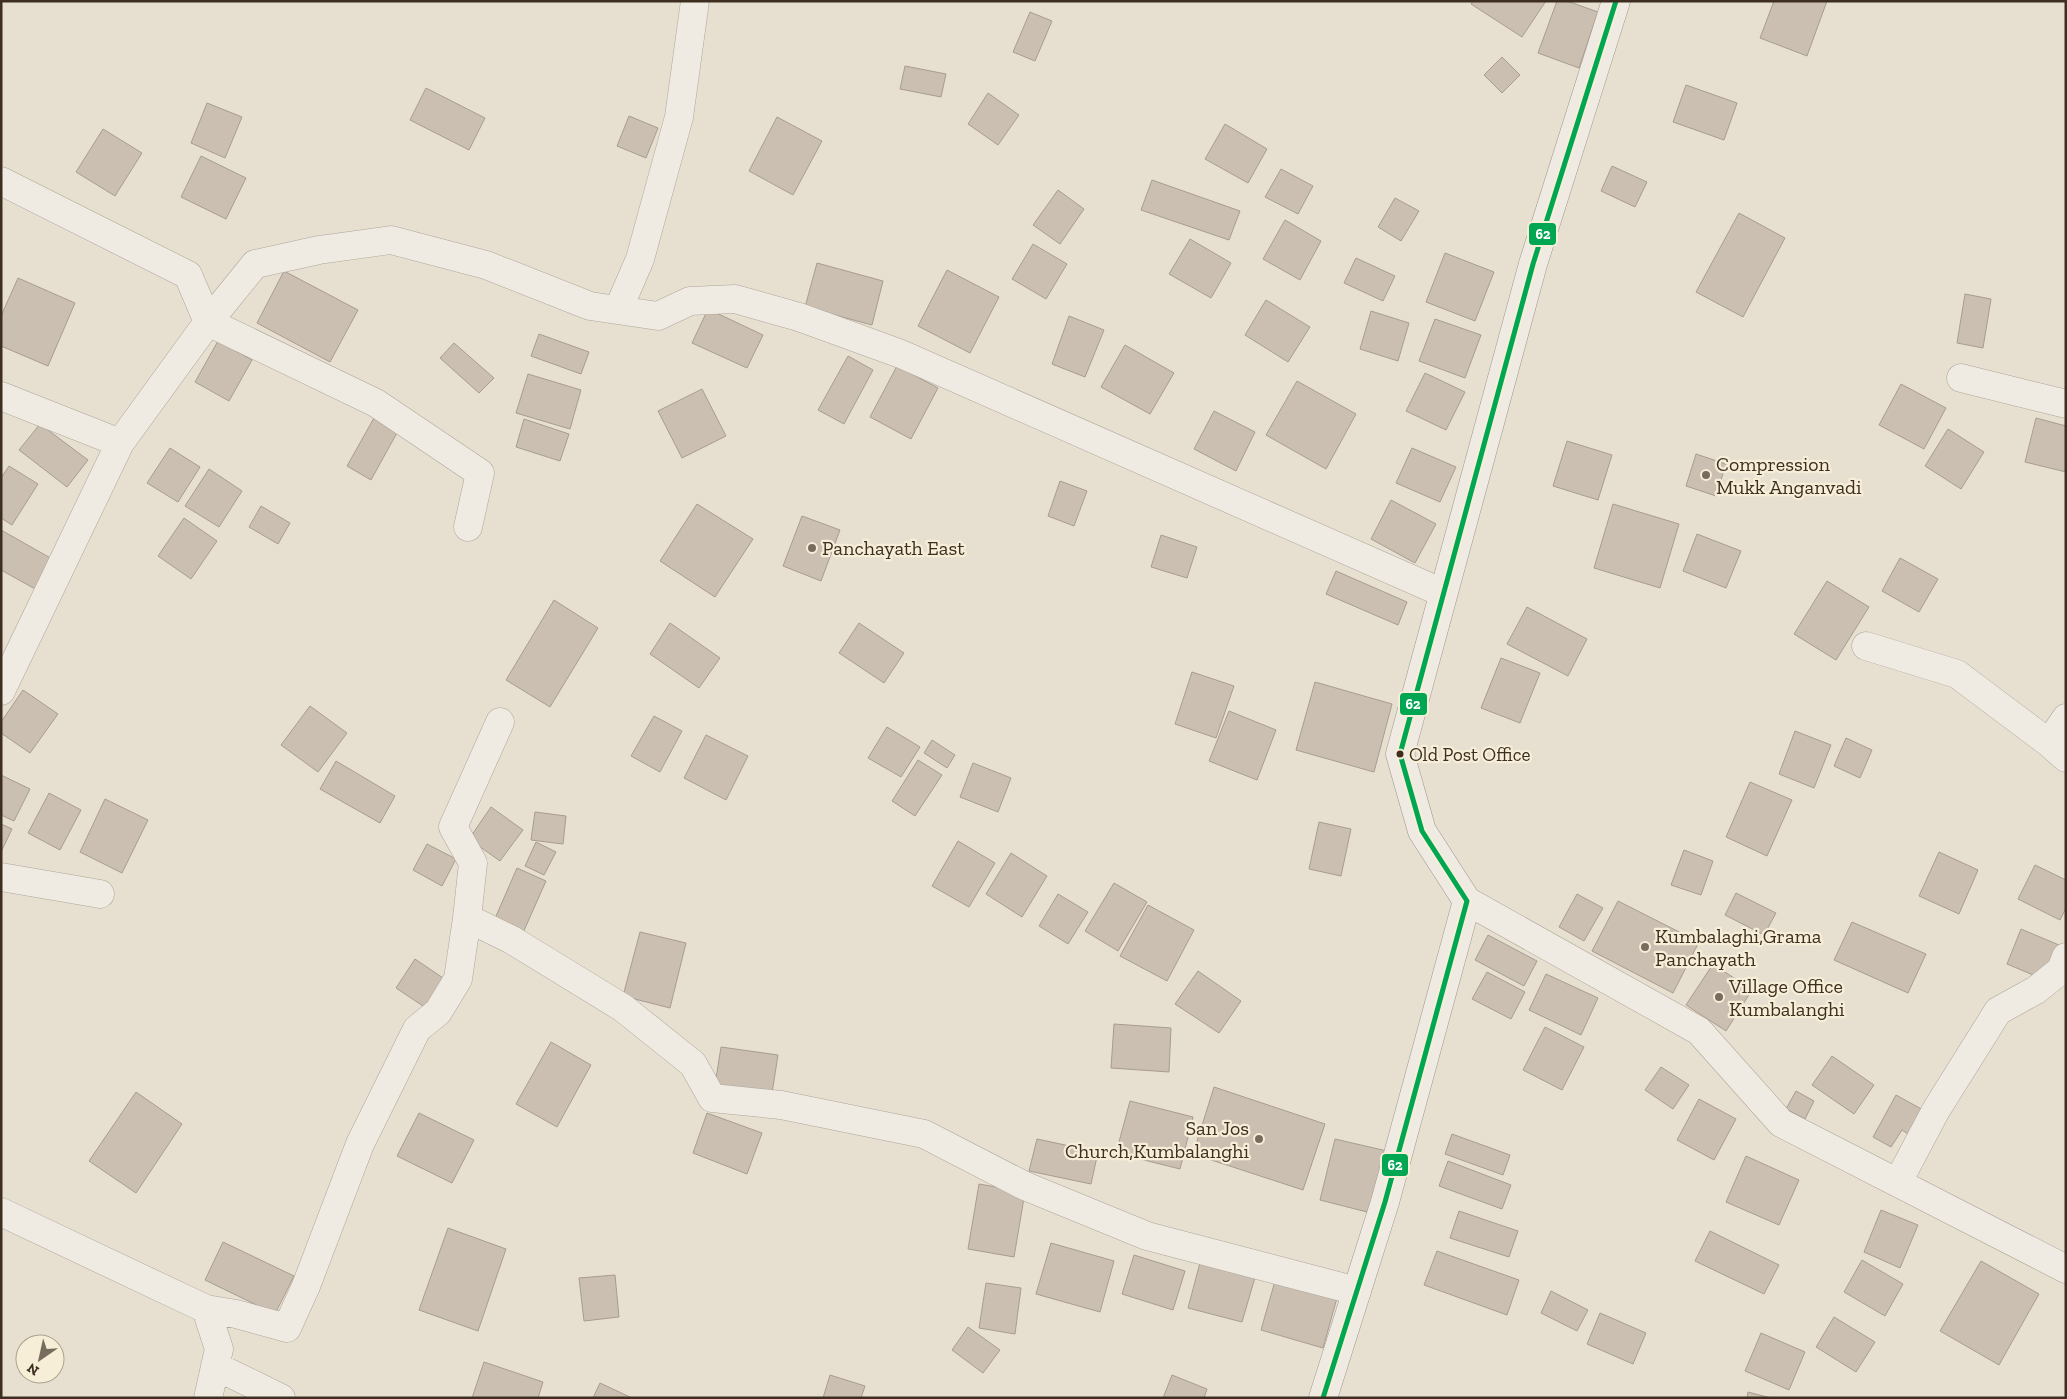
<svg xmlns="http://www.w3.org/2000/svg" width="2067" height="1399" font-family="'Zilla Slab',serif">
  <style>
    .building { fill: #cbbfb2; stroke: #a89c90 }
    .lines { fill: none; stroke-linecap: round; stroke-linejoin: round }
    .street-casing { stroke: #ada599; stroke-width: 29 }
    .secondary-casing { stroke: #9c958a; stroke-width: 29 }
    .street { stroke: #efebe3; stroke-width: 28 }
    .secondary { stroke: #efebe3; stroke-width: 28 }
    .bus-1-casing { stroke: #f7eed8; stroke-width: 9 }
    .bus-1 { stroke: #00a651; stroke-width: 5 }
    .poi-dot { fill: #786c5e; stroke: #f7eed8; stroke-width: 2 }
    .bus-dot { fill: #3d2e20; stroke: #f7eed8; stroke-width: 2 }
    .labels { text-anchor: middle; stroke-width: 4.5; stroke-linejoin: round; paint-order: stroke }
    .bus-label { font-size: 19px; fill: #3d2e20; stroke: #f7eed8; text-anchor: start }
    .poi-label { font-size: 20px; fill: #3d2e20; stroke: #f7eed8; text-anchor: start }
    .line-badge { stroke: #f7eed8; stroke-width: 2 }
    .badge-label { font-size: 14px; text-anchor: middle; font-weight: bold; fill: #fff }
  </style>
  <rect width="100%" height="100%" fill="#e7e0d1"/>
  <path class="building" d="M 1473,1 L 1546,1 L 1522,37 L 1471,4 Z
    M 1557,1 L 1567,1 L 1598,12 L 1579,68 L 1538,53 Z
    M 1774,1 L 1827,1 L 1807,56 L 1760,38 Z
    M 1030,12 L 1052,21 L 1035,61 L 1013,52 Z
    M 1502,57 L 1520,75 L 1502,93 L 1484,75 Z
    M 905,66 L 946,74 L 941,97 L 900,89 Z
    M 1686,85 L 1737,103 L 1724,140 L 1673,122 Z
    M 426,88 L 485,118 L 469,150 L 410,120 Z
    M 988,93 L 1019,115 L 998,145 L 968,124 Z
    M 207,103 L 242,117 L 225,158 L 191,143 Z
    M 629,116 L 658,128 L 646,158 L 617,146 Z
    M 777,117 L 822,141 L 793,195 L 749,171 Z
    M 1225,124 L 1267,149 L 1248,183 L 1205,159 Z
    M 103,129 L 142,153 L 115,196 L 76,172 Z
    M 201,156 L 246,178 L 226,219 L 181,197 Z
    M 1612,166 L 1647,182 L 1635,207 L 1601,191 Z
    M 1281,169 L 1313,186 L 1298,214 L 1265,197 Z
    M 1152,180 L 1240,211 L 1229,240 L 1141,210 Z
    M 1058,190 L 1084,209 L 1060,244 L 1033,225 Z
    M 1395,198 L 1419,211 L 1401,241 L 1378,227 Z
    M 1739,213 L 1785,238 L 1743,317 L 1696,292 Z
    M 1285,220 L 1321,241 L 1300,280 L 1263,259 Z
    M 1190,239 L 1231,263 L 1211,298 L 1169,274 Z
    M 1033,244 L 1067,264 L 1046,299 L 1012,279 Z
    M 1445,253 L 1494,272 L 1475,321 L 1426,302 Z
    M 1356,258 L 1395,276 L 1383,301 L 1344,283 Z
    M 817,263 L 883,281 L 872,325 L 805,307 Z
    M 947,270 L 999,297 L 970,353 L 918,326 Z
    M 284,271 L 358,310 L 330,362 L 257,323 Z
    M 18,278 L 75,303 L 48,366 L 1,346 L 1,316 Z
    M 1965,294 L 1991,299 L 1983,348 L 1957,343 Z
    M 1266,300 L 1310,327 L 1288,362 L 1245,335 Z
    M 708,309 L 763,335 L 747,368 L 692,343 Z
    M 1371,311 L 1409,323 L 1398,361 L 1360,349 Z
    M 1069,316 L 1104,330 L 1085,377 L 1052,364 Z
    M 1435,319 L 1481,335 L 1465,378 L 1419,361 Z
    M 539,334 L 589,352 L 581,374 L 531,356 Z
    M 218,341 L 252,360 L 229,401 L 195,382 Z
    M 454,343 L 494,378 L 479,393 L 440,358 Z
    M 1125,345 L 1174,373 L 1150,414 L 1101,387 Z
    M 848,356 L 873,370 L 844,424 L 818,410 Z
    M 897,366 L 938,388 L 911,439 L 870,417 Z
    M 1425,373 L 1465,392 L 1446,430 L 1406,411 Z
    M 528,374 L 581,390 L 570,429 L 516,413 Z
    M 1297,381 L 1356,414 L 1326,469 L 1266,435 Z
    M 1901,384 L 1946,408 L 1924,449 L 1879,425 Z
    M 702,389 L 726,436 L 682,458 L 658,411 Z
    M 1214,411 L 1255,432 L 1236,471 L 1194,449 Z
    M 374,418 L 398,431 L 371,480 L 347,466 Z
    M 2036,418 L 2066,426 L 2066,472 L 2025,462 Z
    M 524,419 L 569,434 L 560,461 L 516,447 Z
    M 40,424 L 88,460 L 67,487 L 19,450 Z
    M 1948,429 L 1984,452 L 1961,489 L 1925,466 Z
    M 1567,441 L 1612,455 L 1598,500 L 1553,486 Z
    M 170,448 L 200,467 L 178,502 L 147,483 Z
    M 1412,448 L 1456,467 L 1440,502 L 1396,483 Z
    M 1696,454 L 1726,464 L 1716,496 L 1686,486 Z
    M 9,466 L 38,484 L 12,525 L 1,518 L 1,478 Z
    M 209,469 L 242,491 L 219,527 L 185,506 Z
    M 1060,481 L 1087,491 L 1074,526 L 1048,516 Z
    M 1391,500 L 1436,524 L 1415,563 L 1371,539 Z
    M 697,504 L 753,539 L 715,597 L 660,561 Z
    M 1613,504 L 1679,524 L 1660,588 L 1594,568 Z
    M 261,506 L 290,523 L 278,544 L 249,527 Z
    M 802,516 L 840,530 L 821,581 L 783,566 Z
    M 184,518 L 217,541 L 191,579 L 158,556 Z
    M 1,530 L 54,560 L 37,590 L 1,570 Z
    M 1697,534 L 1741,551 L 1726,588 L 1683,571 Z
    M 1161,535 L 1197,547 L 1187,578 L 1151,567 Z
    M 1900,558 L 1938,579 L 1919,612 L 1882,591 Z
    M 1336,571 L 1407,602 L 1398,625 L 1326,594 Z
    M 1827,581 L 1869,607 L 1836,660 L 1794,634 Z
    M 554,600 L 598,628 L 550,707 L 506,680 Z
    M 1527,607 L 1587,639 L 1568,676 L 1507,644 Z
    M 670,623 L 720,658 L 699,688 L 650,654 Z
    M 859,623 L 904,653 L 884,683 L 839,653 Z
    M 1501,658 L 1540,673 L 1520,723 L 1481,708 Z
    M 1192,672 L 1234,686 L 1216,738 L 1175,724 Z
    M 1315,682 L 1392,704 L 1374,772 L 1296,750 Z
    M 23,690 L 58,714 L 30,753 L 1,733 L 1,722 Z
    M 310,706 L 347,733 L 318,772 L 281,745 Z
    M 1229,711 L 1276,730 L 1257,780 L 1209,761 Z
    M 654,716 L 682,731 L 660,772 L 631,756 Z
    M 887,727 L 920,747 L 901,777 L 868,758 Z
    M 1795,731 L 1831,745 L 1814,788 L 1779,774 Z
    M 706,735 L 748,756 L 726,800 L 684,778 Z
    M 1846,738 L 1872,750 L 1860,778 L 1834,766 Z
    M 932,740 L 955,755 L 947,768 L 924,753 Z
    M 918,760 L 942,775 L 915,816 L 892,801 Z
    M 336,761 L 395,796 L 380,823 L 320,789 Z
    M 973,763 L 1011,778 L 998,812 L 960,797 Z
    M 1,775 L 30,789 L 14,821 L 1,815 Z
    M 1750,782 L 1792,800 L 1767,856 L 1726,837 Z
    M 49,793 L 81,810 L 60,850 L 28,833 Z
    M 105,799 L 148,820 L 122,873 L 80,852 Z
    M 491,807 L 523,830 L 500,861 L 469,839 Z
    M 535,812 L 566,816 L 563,844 L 531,840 Z
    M 1319,822 L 1351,829 L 1341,876 L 1309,869 Z
    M 1,824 L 12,829 L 1,852 Z
    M 958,841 L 995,863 L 969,907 L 932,886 Z
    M 536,842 L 556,852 L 544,875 L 525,866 Z
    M 427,844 L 456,859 L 442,886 L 413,870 Z
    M 1684,850 L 1713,861 L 1701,895 L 1671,885 Z
    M 1939,852 L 1978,870 L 1959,914 L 1919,896 Z
    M 1011,853 L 1047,876 L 1022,917 L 986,894 Z
    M 2035,865 L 2066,880 L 2066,908 L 2060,920 L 2018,899 Z
    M 517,868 L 546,881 L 522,935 L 493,923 Z
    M 1114,883 L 1147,902 L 1118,951 L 1085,931 Z
    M 1736,893 L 1776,913 L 1764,935 L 1725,915 Z
    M 1058,894 L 1088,912 L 1068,944 L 1039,926 Z
    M 1577,894 L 1603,908 L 1584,941 L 1559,927 Z
    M 1618,901 L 1699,942 L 1673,993 L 1592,951 Z
    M 1148,905 L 1194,930 L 1167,981 L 1120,956 Z
    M 1852,922 L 1926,954 L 1908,993 L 1834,960 Z
    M 2021,929 L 2059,945 L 2045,980 L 2007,964 Z
    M 640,932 L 686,943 L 670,1008 L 623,996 Z
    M 1488,935 L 1537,961 L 1524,986 L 1475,960 Z
    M 415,959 L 446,980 L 426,1008 L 396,988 Z
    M 1713,964 L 1752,990 L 1726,1031 L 1686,1005 Z
    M 1198,971 L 1241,1001 L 1219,1033 L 1175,1004 Z
    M 1487,972 L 1525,992 L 1511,1019 L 1472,999 Z
    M 1546,974 L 1598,998 L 1581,1035 L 1529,1010 Z
    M 1114,1024 L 1171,1028 L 1169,1072 L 1111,1068 Z
    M 1545,1027 L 1584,1047 L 1562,1090 L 1523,1070 Z
    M 551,1042 L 591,1065 L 557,1127 L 516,1104 Z
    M 721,1047 L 778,1055 L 772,1093 L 715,1085 Z
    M 1832,1056 L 1874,1085 L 1854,1114 L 1812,1085 Z
    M 1661,1067 L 1689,1085 L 1673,1109 L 1645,1090 Z
    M 1214,1087 L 1325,1124 L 1303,1190 L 1193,1154 Z
    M 1796,1091 L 1814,1101 L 1805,1119 L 1786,1109 Z
    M 136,1092 L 182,1124 L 136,1193 L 89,1161 Z
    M 1896,1095 L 1925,1111 L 1911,1136 L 1902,1130 L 1891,1147 L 1873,1137 Z
    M 1699,1099 L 1736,1119 L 1714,1160 L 1677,1140 Z
    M 1130,1101 L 1193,1117 L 1180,1169 L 1116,1153 Z
    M 419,1113 L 474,1140 L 452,1183 L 397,1156 Z
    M 707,1113 L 762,1133 L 747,1174 L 693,1153 Z
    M 1452,1134 L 1510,1155 L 1503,1175 L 1445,1154 Z
    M 1037,1139 L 1098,1152 L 1091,1184 L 1029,1171 Z
    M 1335,1139 L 1387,1151 L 1371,1213 L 1320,1200 Z
    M 1746,1156 L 1799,1180 L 1779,1225 L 1726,1202 Z
    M 1448,1161 L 1511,1185 L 1502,1209 L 1439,1186 Z
    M 979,1184 L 1025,1192 L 1014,1257 L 968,1249 Z
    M 1881,1210 L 1918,1225 L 1900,1268 L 1864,1252 Z
    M 1459,1211 L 1518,1231 L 1509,1257 L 1450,1238 Z
    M 448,1228 L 506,1249 L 478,1331 L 419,1310 Z
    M 1710,1231 L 1779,1265 L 1764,1294 L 1695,1261 Z
    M 223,1242 L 294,1276 L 275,1314 L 205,1280 Z
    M 1051,1243 L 1114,1261 L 1100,1312 L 1036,1294 Z
    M 1437,1251 L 1519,1280 L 1507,1315 L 1424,1285 Z
    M 1134,1255 L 1185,1271 L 1173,1310 L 1122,1294 Z
    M 1201,1259 L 1256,1274 L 1242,1322 L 1188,1308 Z
    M 1862,1260 L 1903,1284 L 1885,1316 L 1844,1292 Z
    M 1981,1261 L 2039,1294 L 1999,1365 L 1940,1331 Z
    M 615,1275 L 619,1317 L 584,1321 L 579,1278 Z
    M 1275,1281 L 1337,1298 L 1323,1348 L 1261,1330 Z
    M 986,1283 L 1021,1288 L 1015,1334 L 979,1328 Z
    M 1551,1291 L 1588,1310 L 1577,1331 L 1541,1313 Z
    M 1600,1313 L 1646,1333 L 1633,1364 L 1587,1344 Z
    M 1834,1317 L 1875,1342 L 1856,1372 L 1816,1347 Z
    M 968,1327 L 1000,1350 L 983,1373 L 952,1350 Z
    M 1761,1333 L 1805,1352 L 1789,1390 L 1745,1371 Z
    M 484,1362 L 543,1382 L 538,1398 L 472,1398 Z
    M 830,1375 L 865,1386 L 861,1398 L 823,1398 Z
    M 1172,1375 L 1207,1389 L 1204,1398 L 1163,1398 Z
    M 600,1383 L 632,1398 L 593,1398 Z
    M 1748,1392 L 1771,1398 L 1747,1398 Z"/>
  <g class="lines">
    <g class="street-casing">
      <path id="street" d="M 1,181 L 188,275 L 208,322 L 376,403 L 480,473 L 468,527
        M 618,310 L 640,259 L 679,117 L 695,1
        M 1961,378 L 2066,404
        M 1,396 L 120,443
        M 1866,646 L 1957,674 L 2049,743
        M 1,691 L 120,443 L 208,322 L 255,264 L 319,250 L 391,240 L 486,265 L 590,306 L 658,316 L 690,301 L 735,299 L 799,317 L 901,354 L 1443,593
        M 2066,718 L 2049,743 L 2066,758
        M 1,877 L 100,894
        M 1467,901 L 1699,1031 L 1781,1123 L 2066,1269
        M 467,918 L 512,940 L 623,1008 L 693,1064 L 712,1098 L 781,1105 L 924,1134 L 1025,1186 L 1147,1236 L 1357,1291
        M 1898,1182 L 1936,1110 L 1998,1011 L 2036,990 L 2061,970 L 2066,957
        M 1,1212 L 206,1309 L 219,1349 L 208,1398
        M 206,1309 L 236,1314 L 287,1328 L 306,1286 L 360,1144 L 417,1029 L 438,1012 L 458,979 L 467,918 L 473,863 L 453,827 L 500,722
        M 215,1366 L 281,1398"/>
    </g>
    <g class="secondary-casing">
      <path id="secondary" d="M 1323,1398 L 1385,1202 L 1467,901 L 1422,831 L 1400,754 L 1533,264 L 1616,1"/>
    </g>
    <use href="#street" class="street"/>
    <use href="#secondary" class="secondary"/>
    <g class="bus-1-casing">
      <path id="bus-1" d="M 1323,1398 L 1385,1202 L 1467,901 L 1422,831 L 1400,754 L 1533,264 L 1616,1"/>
    </g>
    <use href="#bus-1" class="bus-1"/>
  </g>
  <g class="poi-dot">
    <circle cx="1706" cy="475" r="5"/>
    <circle cx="812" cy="548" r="5"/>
    <circle cx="1645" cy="947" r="5"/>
    <circle cx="1719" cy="997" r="5"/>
    <circle cx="1259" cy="1139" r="5"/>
  </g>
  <circle class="bus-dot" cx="1400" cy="754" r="4.5"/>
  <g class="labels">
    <g class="bus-label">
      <text x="1409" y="761">Old Post Office</text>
    </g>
    <g class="poi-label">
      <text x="1716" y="471">Compression<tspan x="1716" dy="23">Mukk Anganvadi</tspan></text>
      <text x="822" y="555">Panchayath East</text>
      <text x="1655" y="943">Kumbalaghi,Grama<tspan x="1655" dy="23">Panchayath</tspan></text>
      <text x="1729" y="993">Village Office<tspan x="1729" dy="23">Kumbalanghi</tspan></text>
      <text x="1249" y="1135" text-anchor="end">San Jos<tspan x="1249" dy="23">Church,Kumbalanghi</tspan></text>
    </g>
  </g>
  <g class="line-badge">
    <rect x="1528" y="222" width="29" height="24" rx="5" fill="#00a651"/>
    <rect x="1399" y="692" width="29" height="24" rx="5" fill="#00a651"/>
    <rect x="1381" y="1153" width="28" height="24" rx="5" fill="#00a651"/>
  </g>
  <g class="badge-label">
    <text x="1543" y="239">62</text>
    <text x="1413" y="709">62</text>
    <text x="1395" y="1170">62</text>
  </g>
  <rect width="2067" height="1399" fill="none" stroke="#3d2e20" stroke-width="5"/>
  <g transform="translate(40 1359) rotate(214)"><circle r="24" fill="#f7eed8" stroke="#ada18e"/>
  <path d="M0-4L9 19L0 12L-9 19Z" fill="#786c5e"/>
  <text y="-8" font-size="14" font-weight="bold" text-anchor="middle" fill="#3d2e20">N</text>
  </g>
</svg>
